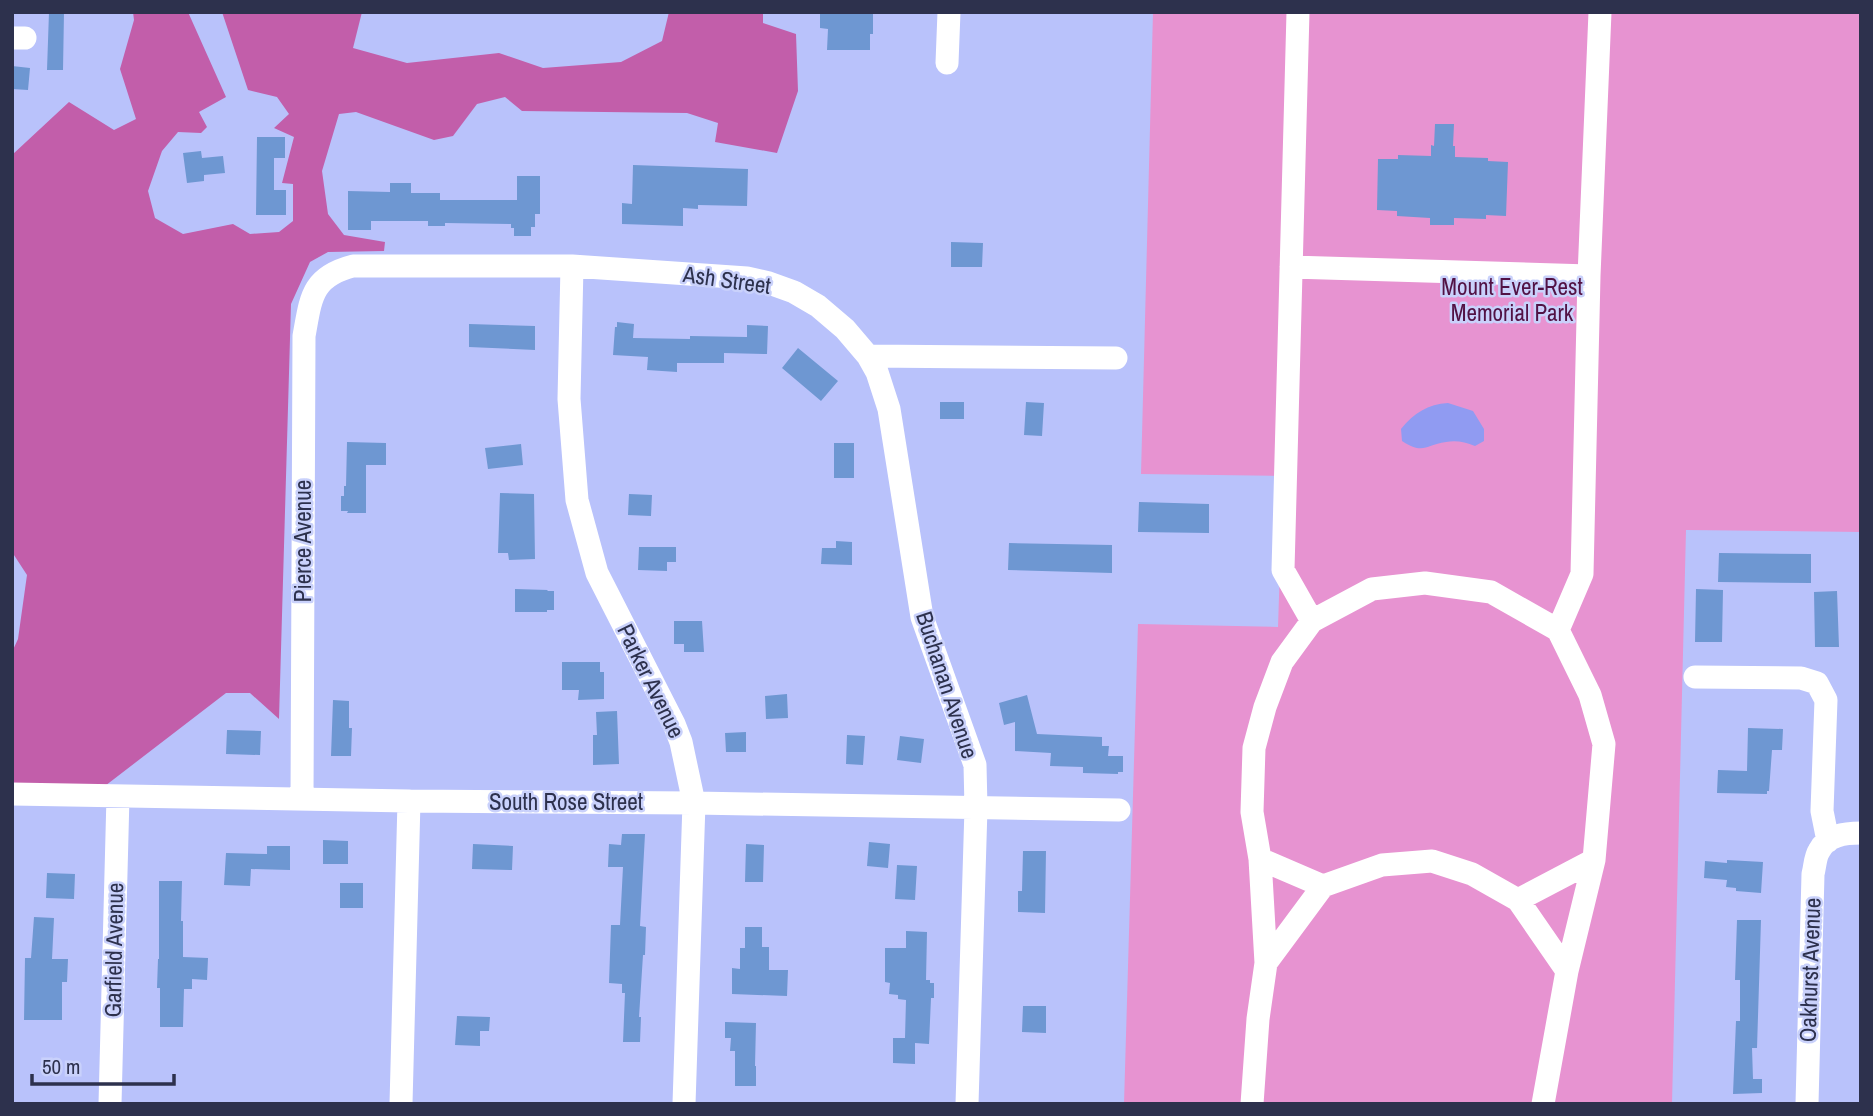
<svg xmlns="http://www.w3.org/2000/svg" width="1873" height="1116" font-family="'Archivo Narrow',sans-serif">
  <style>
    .green { fill: #e793d1 }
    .forest { fill: #c25eaa }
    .water { fill: #909bf2 }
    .building { fill: #6e97d2 }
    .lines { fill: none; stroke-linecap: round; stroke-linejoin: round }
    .minor { stroke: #fff; stroke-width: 23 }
    .labels { text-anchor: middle; stroke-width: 5; stroke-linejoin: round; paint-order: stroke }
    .street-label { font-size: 23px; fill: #2d314d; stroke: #c9d1fb }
    .park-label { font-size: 23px; fill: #521245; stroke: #c9d1fb }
  </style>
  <rect width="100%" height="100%" fill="#b9c2fb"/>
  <path class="green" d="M 1153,12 L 1861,12 L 1861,532 L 1686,530 L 1672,1104 L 1124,1104 L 1138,624 L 1278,627 L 1283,476 L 1141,474 Z"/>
  <path class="forest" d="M 133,12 L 188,12 L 226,97 L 199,112 L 207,127 L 201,133 L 178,132 L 162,151 L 148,191 L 155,218 L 183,234 L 233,224 L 250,234 L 279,232 L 293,221 L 293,184 L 282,183 L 294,137 L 274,128 L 289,114 L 277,97 L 248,90 L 222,12 L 362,12 L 353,48 L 407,63 L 499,53 L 543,68 L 621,62 L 662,41 L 669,12 L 763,12 L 763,23 L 796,34 L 798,91 L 777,153 L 715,142 L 718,123 L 687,113 L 522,111 L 505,97 L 477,104 L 453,136 L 434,140 L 356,112 L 339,114 L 322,171 L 328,214 L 344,235 L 385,242 L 384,251 L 328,252 L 310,262 L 291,304 L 279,719 L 250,693 L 226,693 L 101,789 L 12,787 L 12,652 L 18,639 L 27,575 L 12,552 L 12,155 L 69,102 L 114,130 L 136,119 L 120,69 L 134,20 Z"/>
  <path class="water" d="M 1448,403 L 1473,411 L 1484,429 L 1484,441 L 1475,446 C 1465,442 1456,440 1446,442 C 1425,445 1424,455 1402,441 L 1401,429 C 1414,413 1428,404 1448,403 Z"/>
  <path class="building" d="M 49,12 L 64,12 L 63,70 L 47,70 Z
    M 820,12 L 873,12 L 873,34 L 870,34 L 870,50 L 827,50 L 828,29 L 820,28 Z
    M 12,66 L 30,68 L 28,90 L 12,89 Z
    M 1435,124 L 1454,124 L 1453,146 L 1455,146 L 1455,157 L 1488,158 L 1488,161 L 1508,162 L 1506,216 L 1486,215 L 1486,219 L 1454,218 L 1454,225 L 1430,225 L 1430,218 L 1397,216 L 1397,211 L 1377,210 L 1378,159 L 1398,159 L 1398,155 L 1431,156 L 1431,145 L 1434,146 Z
    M 257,137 L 285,137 L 285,158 L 274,158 L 274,190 L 286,190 L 286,215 L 256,215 Z
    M 201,151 L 202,158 L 223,156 L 225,173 L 204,175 L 204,181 L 187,183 L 183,153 Z
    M 633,165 L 748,169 L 747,206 L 698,205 L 698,209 L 683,208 L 683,226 L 622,224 L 622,203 L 632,204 Z
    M 517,176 L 540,176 L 540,214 L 535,214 L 535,227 L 531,227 L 531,236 L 514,236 L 514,228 L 511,228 L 511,224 L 445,223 L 445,226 L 428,226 L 428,221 L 371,221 L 371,230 L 348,230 L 348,191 L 390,192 L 390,183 L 411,183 L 411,193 L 440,193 L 440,200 L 517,200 Z
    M 951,242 L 983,243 L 982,267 L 951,267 Z
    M 617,322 L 634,324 L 633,338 L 690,339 L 690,336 L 747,337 L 747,325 L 768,326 L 767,354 L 724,353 L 724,363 L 677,363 L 677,372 L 647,370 L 648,357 L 613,355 L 615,327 L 617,327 Z
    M 469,324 L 535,326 L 535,350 L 469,347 Z
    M 798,348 L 838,381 L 821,401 L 782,368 Z
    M 940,402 L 964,402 L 964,419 L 940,419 Z
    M 1026,402 L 1044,403 L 1042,436 L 1024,435 Z
    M 347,442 L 386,443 L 386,465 L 366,465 L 366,513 L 347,513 L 348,511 L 341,511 L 341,496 L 344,496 L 344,486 L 346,486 Z
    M 834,443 L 854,443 L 854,478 L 834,478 Z
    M 521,444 L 523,465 L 488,469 L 485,448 Z
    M 500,493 L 534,494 L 535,559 L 509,560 L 508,553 L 498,553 Z
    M 629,494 L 652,495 L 651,516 L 628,515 Z
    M 1139,502 L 1209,504 L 1209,533 L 1138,532 Z
    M 836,541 L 852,542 L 852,565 L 821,564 L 822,548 L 836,548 Z
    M 1009,543 L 1112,545 L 1112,573 L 1008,570 Z
    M 639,547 L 676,547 L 676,562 L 667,562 L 667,571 L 638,570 Z
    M 1719,553 L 1811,554 L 1811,583 L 1718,582 Z
    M 515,589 L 548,590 L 547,591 L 554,591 L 554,610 L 547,610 L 547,612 L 515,612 Z
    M 1696,589 L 1723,590 L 1722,642 L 1695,642 Z
    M 1837,591 L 1839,647 L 1815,647 L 1814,592 Z
    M 674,621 L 702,621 L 704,652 L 684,652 L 684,644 L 674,644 Z
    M 562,662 L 600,662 L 600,672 L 604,672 L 604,699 L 578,700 L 579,690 L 562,690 Z
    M 787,694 L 788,718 L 766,719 L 765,696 Z
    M 1027,695 L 1037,734 L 1102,737 L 1102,746 L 1109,746 L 1108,756 L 1123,756 L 1123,772 L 1118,772 L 1118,774 L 1083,773 L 1083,767 L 1050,766 L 1051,753 L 1015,751 L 1015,722 L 1004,725 L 999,703 Z
    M 333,700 L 349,701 L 349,728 L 352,728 L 351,756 L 331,756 Z
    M 617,711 L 619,764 L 593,765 L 593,735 L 597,735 L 596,712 Z
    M 1748,728 L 1783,729 L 1782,750 L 1772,750 L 1769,791 L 1767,791 L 1767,794 L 1717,793 L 1718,770 L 1747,771 Z
    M 227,730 L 261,731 L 260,755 L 226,754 Z
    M 746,732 L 746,752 L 726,752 L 725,733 Z
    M 847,735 L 865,736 L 863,765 L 846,764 Z
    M 900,736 L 924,739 L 921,763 L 897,760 Z
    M 622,834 L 645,834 L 640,926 L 646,927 L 645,955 L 643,955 L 639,1017 L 641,1017 L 640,1042 L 623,1042 L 625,993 L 622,993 L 622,984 L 609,983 L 611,925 L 620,925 L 623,867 L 608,867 L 609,844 L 621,845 Z
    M 323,840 L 348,841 L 348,864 L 323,864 Z
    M 869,842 L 890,844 L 888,868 L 867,866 Z
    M 473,844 L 513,846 L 512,870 L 472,869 Z
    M 746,844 L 764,845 L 763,882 L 745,882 Z
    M 267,846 L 290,846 L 290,870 L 251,869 L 250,886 L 224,885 L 226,853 L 267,854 Z
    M 1023,851 L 1046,851 L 1045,913 L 1018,912 L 1018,891 L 1022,891 Z
    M 1727,860 L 1763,862 L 1761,893 L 1736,891 L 1736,888 L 1726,887 L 1727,880 L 1704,878 L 1705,861 L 1727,863 Z
    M 897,865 L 917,866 L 915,900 L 895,899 Z
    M 47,873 L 75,874 L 74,899 L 46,898 Z
    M 159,881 L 182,881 L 181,921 L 183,921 L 183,957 L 208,958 L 207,980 L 192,979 L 192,989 L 184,989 L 183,1027 L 160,1027 L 160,988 L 157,988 L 158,959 L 159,959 Z
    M 340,883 L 363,883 L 363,908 L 340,908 Z
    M 34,917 L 54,918 L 52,959 L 68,959 L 67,982 L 62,982 L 62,1020 L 24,1020 L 25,958 L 31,958 Z
    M 1737,920 L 1761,920 L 1757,1048 L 1752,1048 L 1753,1079 L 1762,1079 L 1762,1093 L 1733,1094 L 1736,1021 L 1740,1021 L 1740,980 L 1735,980 Z
    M 745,927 L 762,927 L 762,947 L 769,947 L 769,970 L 788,970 L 787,996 L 732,994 L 732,968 L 740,969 L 740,948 L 745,948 Z
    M 906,931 L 927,932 L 926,980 L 930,980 L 930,983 L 934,983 L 934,998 L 931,998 L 929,1044 L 915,1043 L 915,1064 L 893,1063 L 893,1038 L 905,1038 L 906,1000 L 898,999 L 898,995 L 889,994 L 890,983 L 885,982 L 885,948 L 906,948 Z
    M 1023,1006 L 1046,1006 L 1046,1033 L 1022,1032 Z
    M 457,1016 L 490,1017 L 489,1031 L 480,1031 L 480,1046 L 455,1045 Z
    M 725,1022 L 756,1023 L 755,1066 L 756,1066 L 756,1086 L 735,1086 L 735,1051 L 730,1051 L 731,1038 L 725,1038 Z"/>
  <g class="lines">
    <path class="minor" d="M 1298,12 L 1283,570 L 1312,621
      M 12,38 L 25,38
      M 947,63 L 949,12
      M 572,266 L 569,399 L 577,500 L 597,573 L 674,724 L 681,742 L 694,803 L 684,1104
      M 1291,267 L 1589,276
      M 868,356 L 877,372 L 889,409 L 922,617 L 975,765 L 976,808 L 967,1104
      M 1558,630 L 1582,574 L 1589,276 L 1600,12
      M 1695,677 L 1801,678 L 1817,683 L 1826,700 L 1822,811 L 1828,841
      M 12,794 L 409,801 L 694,803 L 1119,810
      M 302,799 L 304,336 C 311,298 311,277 353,266 L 572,266 L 747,278 L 769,283 L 794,292 L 818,306 L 845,329 L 868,356 L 1116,358
      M 1260,859 L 1323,886
      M 1518,900 L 1594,860
      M 1266,963 L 1323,886 L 1382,865 L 1432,861 L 1472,874 L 1518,900 L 1567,971
      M 110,1104 L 118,796
      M 401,1104 L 409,801
      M 1252,1104 L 1258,1019 L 1266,963 L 1260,859 L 1252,812 L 1254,748 L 1265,707 L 1282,662 L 1312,621 L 1372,589 L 1425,583 L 1491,592 L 1558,630 L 1590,695 L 1604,744 L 1594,860 L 1567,971 L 1543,1104
      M 1807,1104 L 1813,874 C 1815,867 1815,857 1819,851 C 1827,835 1845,833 1861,833"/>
  </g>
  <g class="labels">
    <g class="street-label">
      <text transform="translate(727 280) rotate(8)" y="8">Ash Street</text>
      <text transform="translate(303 541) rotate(-90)" y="8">Pierce Avenue</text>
      <text transform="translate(651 681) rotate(64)" y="8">Parker Avenue</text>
      <text transform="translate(947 685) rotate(72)" y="8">Buchanan Avenue</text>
      <text x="566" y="810">South Rose Street</text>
      <text transform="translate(114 950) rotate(-89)" y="8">Garfield Avenue</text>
      <text transform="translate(1810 970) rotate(-88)" y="8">Oakhurst Avenue</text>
    </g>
    <g class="park-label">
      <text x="1512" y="295">Mount Ever-Rest<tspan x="1512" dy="26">Memorial Park</tspan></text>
    </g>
  </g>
  <rect width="1873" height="1116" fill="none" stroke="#2d314d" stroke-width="28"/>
  <path d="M32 1074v10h142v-10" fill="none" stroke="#2d314d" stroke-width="3.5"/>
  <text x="42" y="1074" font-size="21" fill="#2d314d" stroke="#c9d1fb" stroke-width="5" paint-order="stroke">50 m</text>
</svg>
